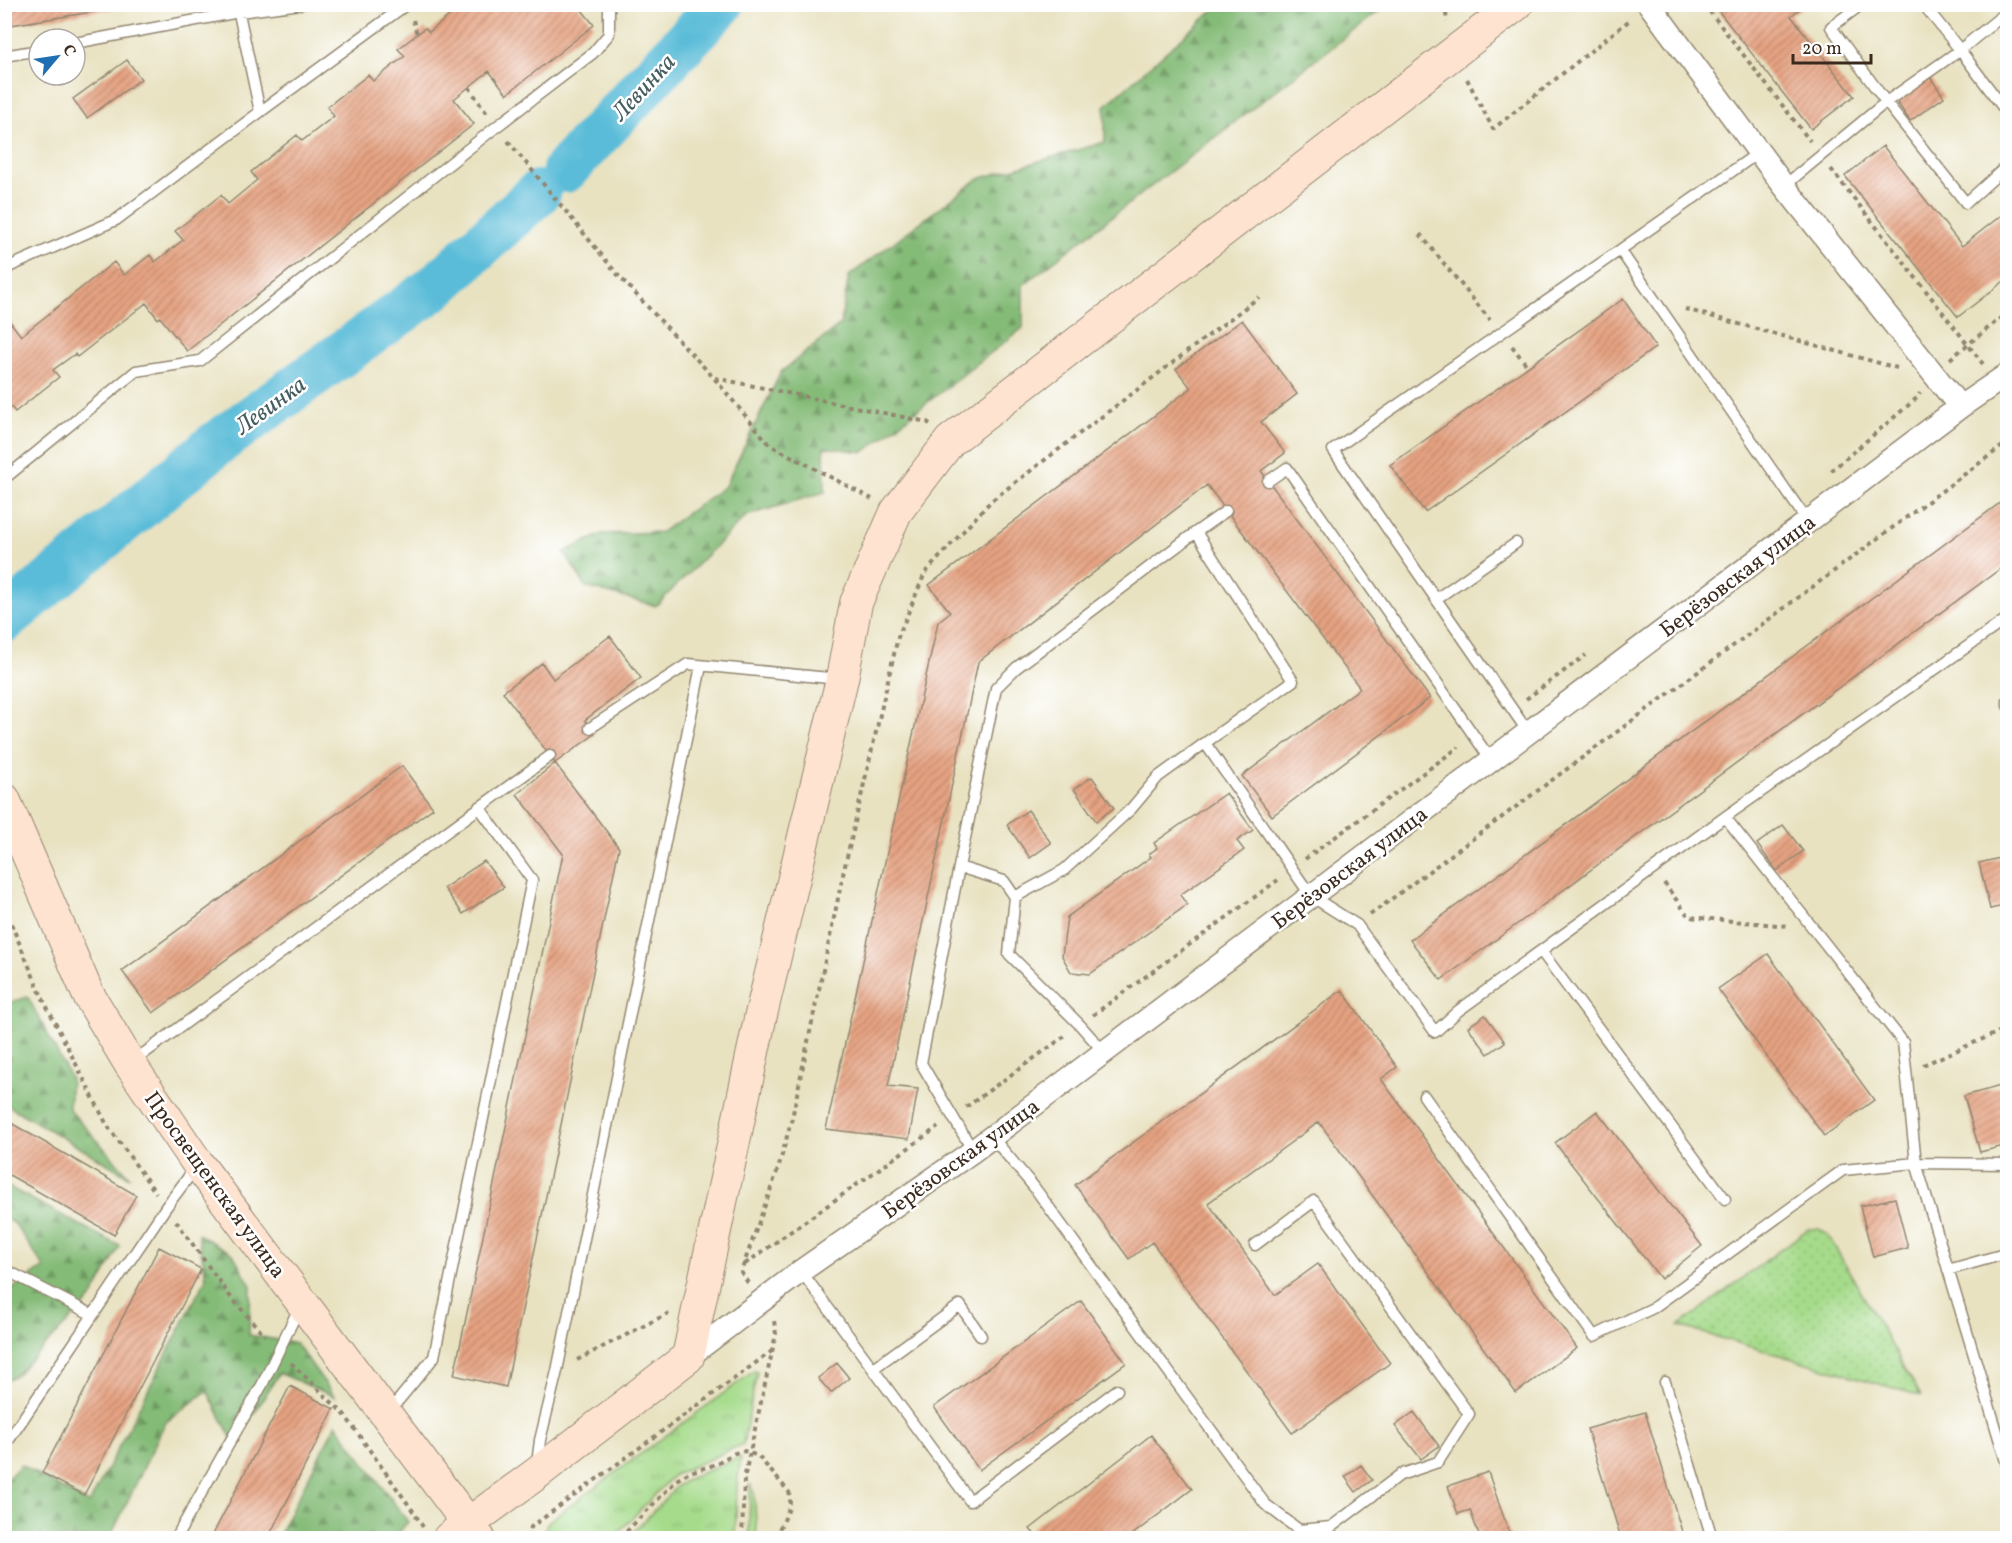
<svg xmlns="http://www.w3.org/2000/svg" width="2012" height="1543" font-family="Vollkorn,serif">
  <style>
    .grass { fill: url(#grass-tufts); stroke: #708254; stroke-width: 1.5 }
    .forest { fill: url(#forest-firs); stroke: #60724a; stroke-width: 1.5 }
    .park { fill: url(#park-dots); stroke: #708254; stroke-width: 1.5 }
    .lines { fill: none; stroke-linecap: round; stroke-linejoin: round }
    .river { stroke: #5abcd8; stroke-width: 46 }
    .building { fill: url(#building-hatch) }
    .lane-casing { stroke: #928670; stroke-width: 13 }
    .street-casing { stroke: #928670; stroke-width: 25 }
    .secondary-casing { stroke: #928670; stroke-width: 34 }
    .path { stroke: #928670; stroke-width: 4; stroke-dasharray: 4.5 4.5; stroke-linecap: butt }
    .lane { stroke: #fff; stroke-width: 10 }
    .street { stroke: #fff; stroke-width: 22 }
    .secondary { stroke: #fee3d1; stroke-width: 32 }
    .labels { text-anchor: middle; stroke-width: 5; stroke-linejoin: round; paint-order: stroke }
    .street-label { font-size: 22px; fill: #3b2a1e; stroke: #fff }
    .water-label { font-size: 24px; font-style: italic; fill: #465d5f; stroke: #fff }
  </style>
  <defs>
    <pattern id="grass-tufts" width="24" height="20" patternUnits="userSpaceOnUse" patternTransform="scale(1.5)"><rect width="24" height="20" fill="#a6db8b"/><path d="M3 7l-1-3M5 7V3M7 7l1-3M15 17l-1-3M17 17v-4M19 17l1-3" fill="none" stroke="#90bc78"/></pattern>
    <pattern id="forest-firs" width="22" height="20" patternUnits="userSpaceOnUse" patternTransform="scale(1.5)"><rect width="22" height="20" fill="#84bb77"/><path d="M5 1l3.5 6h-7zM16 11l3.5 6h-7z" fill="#6d9861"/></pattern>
    <pattern id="park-dots" width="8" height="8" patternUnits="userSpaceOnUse" patternTransform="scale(1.5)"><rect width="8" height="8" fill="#a6db8b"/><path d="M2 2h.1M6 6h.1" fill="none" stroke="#90bc78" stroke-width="1.8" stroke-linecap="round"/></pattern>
    <pattern id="building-hatch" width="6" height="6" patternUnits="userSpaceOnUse" patternTransform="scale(1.5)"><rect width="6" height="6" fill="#e6a382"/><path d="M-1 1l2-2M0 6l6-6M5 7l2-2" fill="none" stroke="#bc856a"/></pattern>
  </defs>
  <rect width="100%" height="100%" fill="#fff"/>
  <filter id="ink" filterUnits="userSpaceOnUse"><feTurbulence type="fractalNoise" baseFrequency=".0167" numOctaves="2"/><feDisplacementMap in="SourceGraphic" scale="12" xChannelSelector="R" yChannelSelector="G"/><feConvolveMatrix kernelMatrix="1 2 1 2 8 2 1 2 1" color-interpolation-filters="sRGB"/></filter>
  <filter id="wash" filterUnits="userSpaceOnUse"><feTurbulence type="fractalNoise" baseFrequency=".008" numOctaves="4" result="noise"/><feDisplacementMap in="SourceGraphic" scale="24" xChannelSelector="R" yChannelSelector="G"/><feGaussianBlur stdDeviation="1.35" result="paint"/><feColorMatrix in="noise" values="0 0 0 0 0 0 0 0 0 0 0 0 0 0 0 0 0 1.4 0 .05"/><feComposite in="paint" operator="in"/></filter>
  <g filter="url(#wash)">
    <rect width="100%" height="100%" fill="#e8e2c1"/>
    <path class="grass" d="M 754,1371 L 757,1372 L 743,1444 L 674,1475 L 613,1538 L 541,1538 L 548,1522 Z
      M 741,1457 L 737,1485 L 735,1538 L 628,1538 L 677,1486 L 692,1477 Z
      M 750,1484 L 754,1491 L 757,1538 L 749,1538 Z"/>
    <path class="forest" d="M 1219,5 L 1387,5 L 1023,285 L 1023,328 L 864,452 L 824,447 L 825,492 L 746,516 L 656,606 L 586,587 L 564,552 L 602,534 L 661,532 L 725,486 L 781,372 L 840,325 L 849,276 L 978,179 L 1105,142 L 1105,106 Z
      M 28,997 L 71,1079 L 69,1109 L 130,1177 L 5,1104 L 5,1004 Z
      M 5,1185 L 120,1246 L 91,1299 L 15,1376 L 5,1381 L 4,1295 L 44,1267 L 15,1224 L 5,1218 Z
      M 198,1234 L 233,1254 L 251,1286 L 249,1335 L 296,1343 L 335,1397 L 279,1373 L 235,1445 L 207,1391 L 165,1423 L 110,1538 L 8,1538 L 5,1536 L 4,1482 L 21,1465 L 89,1504 L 206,1278 Z
      M 336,1424 L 408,1522 L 394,1538 L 277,1538 Z"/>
    <path class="park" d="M 1808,1229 L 1819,1229 L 1828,1235 L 1921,1396 L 1679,1326 Z"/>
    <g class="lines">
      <path class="river" d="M 565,170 L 721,4
        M 4,620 L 216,444 L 434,288 L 538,193"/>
    </g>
    <g id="blocks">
      <path class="building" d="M 4,4 L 129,4 L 129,6 L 4,26 Z
        M 464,4 L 577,4 L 594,25 L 507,94 L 489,71 L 454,99 L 474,124 L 187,351 L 160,317 L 158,319 L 146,303 L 77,357 L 75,354 L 53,370 L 59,377 L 15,412 L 5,399 L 5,315 L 21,336 L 114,262 L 124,275 L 150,255 L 155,262 L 183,240 L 175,231 L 221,195 L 228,204 L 257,180 L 251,172 L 297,135 L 302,141 L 334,116 L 327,107 L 368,75 L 373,81 L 405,56 L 398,49 L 425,28 L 429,32 Z
        M 1713,4 L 1806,4 L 1791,16 L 1854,96 L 1811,129 Z
        M 127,60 L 141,79 L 87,118 L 73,99 Z
        M 1930,77 L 1944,97 L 1910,121 L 1896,101 Z
        M 1883,146 L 1962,246 L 2008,210 L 2008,278 L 1958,317 L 1845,176 Z
        M 1623,299 L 1656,347 L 1425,512 L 1390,465 Z
        M 1242,320 L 1297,394 L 1261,422 L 1285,453 L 1261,471 L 1430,698 L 1272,816 L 1242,776 L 1360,688 L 1207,485 L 978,662 L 888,1086 L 918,1089 L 909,1139 L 826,1129 L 938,622 L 950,612 L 929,585 L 1191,388 L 1176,369 Z
        M 2008,497 L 2008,563 L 1441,980 L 1410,940 Z
        M 610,636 L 641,678 L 585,720 L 595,734 L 555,763 L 503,692 L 542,663 L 553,679 Z
        M 555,763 L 619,848 L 506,1387 L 454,1375 L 563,854 L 517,794 Z
        M 402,766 L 433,808 L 153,1013 L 122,971 Z
        M 1092,777 L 1114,808 L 1096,821 L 1074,789 Z
        M 1226,793 L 1253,830 L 1237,841 L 1244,850 L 1180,895 L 1187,905 L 1090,974 L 1071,972 L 1062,956 L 1067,917 L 1151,857 L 1149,854 L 1157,848 L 1154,843 Z
        M 1028,810 L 1051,843 L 1030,858 L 1007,825 Z
        M 1783,825 L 1803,851 L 1777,871 L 1757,844 Z
        M 2008,856 L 2008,905 L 1990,909 L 1979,863 Z
        M 484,861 L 504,887 L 463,914 L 444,888 Z
        M 1768,954 L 1874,1100 L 1824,1136 L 1718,989 Z
        M 1342,990 L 1397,1067 L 1381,1079 L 1577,1348 L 1516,1393 L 1319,1122 L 1208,1203 L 1275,1295 L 1318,1264 L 1390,1363 L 1292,1433 L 1152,1242 L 1129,1259 L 1075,1185 Z
        M 1485,1015 L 1505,1042 L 1488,1054 L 1468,1027 Z
        M 2008,1084 L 2008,1145 L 1980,1152 L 1964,1096 Z
        M 1597,1111 L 1702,1246 L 1661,1279 L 1555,1143 Z
        M 4,1119 L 136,1195 L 114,1235 L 4,1172 Z
        M 1895,1198 L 1908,1248 L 1873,1257 L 1860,1206 Z
        M 159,1247 L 201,1269 L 84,1495 L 42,1473 Z
        M 1081,1301 L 1126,1363 L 979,1470 L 934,1407 Z
        M 837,1363 L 849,1378 L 831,1393 L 818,1378 Z
        M 290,1386 L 334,1409 L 268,1538 L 211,1538 Z
        M 1414,1412 L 1439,1446 L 1421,1459 L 1395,1426 Z
        M 1645,1412 L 1684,1538 L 1621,1538 L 1587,1429 Z
        M 1151,1435 L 1192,1489 L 1128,1538 L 1038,1538 L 1030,1529 Z
        M 1361,1465 L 1372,1480 L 1356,1492 L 1345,1477 Z
        M 1488,1472 L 1511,1538 L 1480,1538 L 1470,1510 L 1458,1514 L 1448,1486 Z"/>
    </g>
  </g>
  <g filter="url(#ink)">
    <use href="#blocks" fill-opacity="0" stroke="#928670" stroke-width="1.5"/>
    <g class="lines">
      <g class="lane-casing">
        <path id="lane" d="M 1862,4 L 1831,27 L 1886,102 L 1966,203 L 2008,165
          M 1923,4 L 1960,50 L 2008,114
          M 75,43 L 239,12 L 301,4
          M 4,56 L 39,50
          M 260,112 L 407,4
          M 1758,153 L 1620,250 L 1808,522
          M 1784,186 L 1886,102 L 1960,50 L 2008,11
          M 4,269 L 116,220 L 260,112 L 237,4
          M 4,479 L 136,371 L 200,361 L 496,127 L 593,53 L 609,34 L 609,4
          M 1268,481 L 1287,468 L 1491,760
          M 1196,532 L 1226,511
          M 1516,543 L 1436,599 L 1528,732
          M 1436,599 L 1333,450 L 1620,250
          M 2008,701 L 2008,706
          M 590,728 L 688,664 L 839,679
          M 959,867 L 921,1063 L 973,1151
          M 1015,897 L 1064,870 L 1131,809 L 1158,777 L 1205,743
          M 1541,951 L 1725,1199
          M 1104,1052 L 1080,1025 L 1009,954 L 1015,897 L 1004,881 L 959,867 L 996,688 L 1016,668 L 1196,532 L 1293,681 L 1205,743 L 1311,896 L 1357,925 L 1435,1032 L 1458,1011 L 1725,817 L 2008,618
          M 131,1063 L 550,756
          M 1424,1096 L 1594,1336 L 1653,1308 L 1843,1170 L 1916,1163 L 1903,1042 L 1725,817
          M 992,1137 L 1034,1187 L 1265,1504 L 1299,1530 L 1331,1527 L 1400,1475 L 1438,1462 L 1469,1414 L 1314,1201 L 1255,1245
          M 2008,1164 L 1916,1163 L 2008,1468
          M 4,1269 L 93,1315
          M 1948,1270 L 2008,1253
          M 801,1271 L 970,1501 L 1117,1390
          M 874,1368 L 960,1305 L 981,1336
          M 1665,1382 L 1712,1538
          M 388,1413 L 434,1357 L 532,880 L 479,807
          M 4,1447 L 166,1207 L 196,1167
          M 537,1464 L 540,1440 L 557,1371 L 701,666
          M 176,1538 L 262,1385 L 300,1306"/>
      </g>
      <g class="street-casing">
        <path id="street" d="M 1649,4 L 1784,186 L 1960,407
          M 688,1357 L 801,1271 L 973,1151 L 1960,407 L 2008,374"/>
      </g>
      <g class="secondary-casing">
        <path id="secondary" d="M 4,799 L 88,994 L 130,1064 L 198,1164 L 479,1538
          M 449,1538 L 536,1474 L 688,1357 L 760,1019 L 842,679 L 856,603 L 896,512 L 950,441 L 1517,4"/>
      </g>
      <path class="path" d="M 1445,4 L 1447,22
        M 1704,4 L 1810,141
        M 413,20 L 417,34
        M 1467,79 L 1493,129 L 1631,19
        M 469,87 L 487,114
        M 508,141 L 618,275 L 714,378 L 770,445 L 872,499
        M 1831,169 L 1983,364
        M 1420,234 L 1490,320
        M 1685,309 L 1897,368
        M 1512,346 L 1528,367
        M 1950,359 L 2008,312
        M 715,378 L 927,422 L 930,424
        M 1831,471 L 1918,397 L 1920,393
        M 1526,699 L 1586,655
        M 1305,859 L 1459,747
        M 1664,883 L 1689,917 L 1788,926
        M 4,907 L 42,997 L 107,1125 L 156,1193
        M 1370,915 L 2008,442
        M 1093,1015 L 1278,880
        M 1923,1065 L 2008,1028
        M 966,1107 L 1065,1036
        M 176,1221 L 229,1295 L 265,1336
        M 745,1264 L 938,1127
        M 748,1283 L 741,1272 L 779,1166 L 792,1118 L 844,870 L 898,637 L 925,573 L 991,501 L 1259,297
        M 577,1360 L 669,1313
        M 291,1363 L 344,1414 L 413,1511 L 423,1527
        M 528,1538 L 531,1527 L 772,1351
        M 620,1538 L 678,1479 L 690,1472 L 711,1466 L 735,1453 L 744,1451 L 758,1456 L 789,1492 C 794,1507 781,1525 774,1538
        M 742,1538 L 744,1479 L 776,1334 L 774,1321"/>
      <use href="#lane" class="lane"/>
      <use href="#street" class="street"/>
      <use href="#secondary" class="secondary"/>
    </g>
  </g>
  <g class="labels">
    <g class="street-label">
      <text transform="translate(1737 575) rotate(-37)" y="8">Берёзовская улица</text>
      <text transform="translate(1349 867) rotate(-37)" y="8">Берёзовская улица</text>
      <text transform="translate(960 1158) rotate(-36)" y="8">Берёзовская улица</text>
      <text transform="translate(216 1184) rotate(54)" y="8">Просвещенская улица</text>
    </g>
    <g class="water-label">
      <text transform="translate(643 87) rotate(-47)" y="8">Левинка</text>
      <text transform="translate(270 405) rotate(-36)" y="8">Левинка</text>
    </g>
  </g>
  <rect width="2012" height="1543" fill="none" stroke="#fff" stroke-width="24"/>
  <g transform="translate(57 57) rotate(61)"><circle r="28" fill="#ffffff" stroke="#b1aaa5" stroke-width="1.5"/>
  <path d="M0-4.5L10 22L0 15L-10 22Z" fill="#1f6fb2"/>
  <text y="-9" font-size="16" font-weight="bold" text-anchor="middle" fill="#3b2a1e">С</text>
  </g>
  <path d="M1793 54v9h78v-9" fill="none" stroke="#3b2a1e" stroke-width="3"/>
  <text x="1802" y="54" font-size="18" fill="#3b2a1e" stroke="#ffffff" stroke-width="4.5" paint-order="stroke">20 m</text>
</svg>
